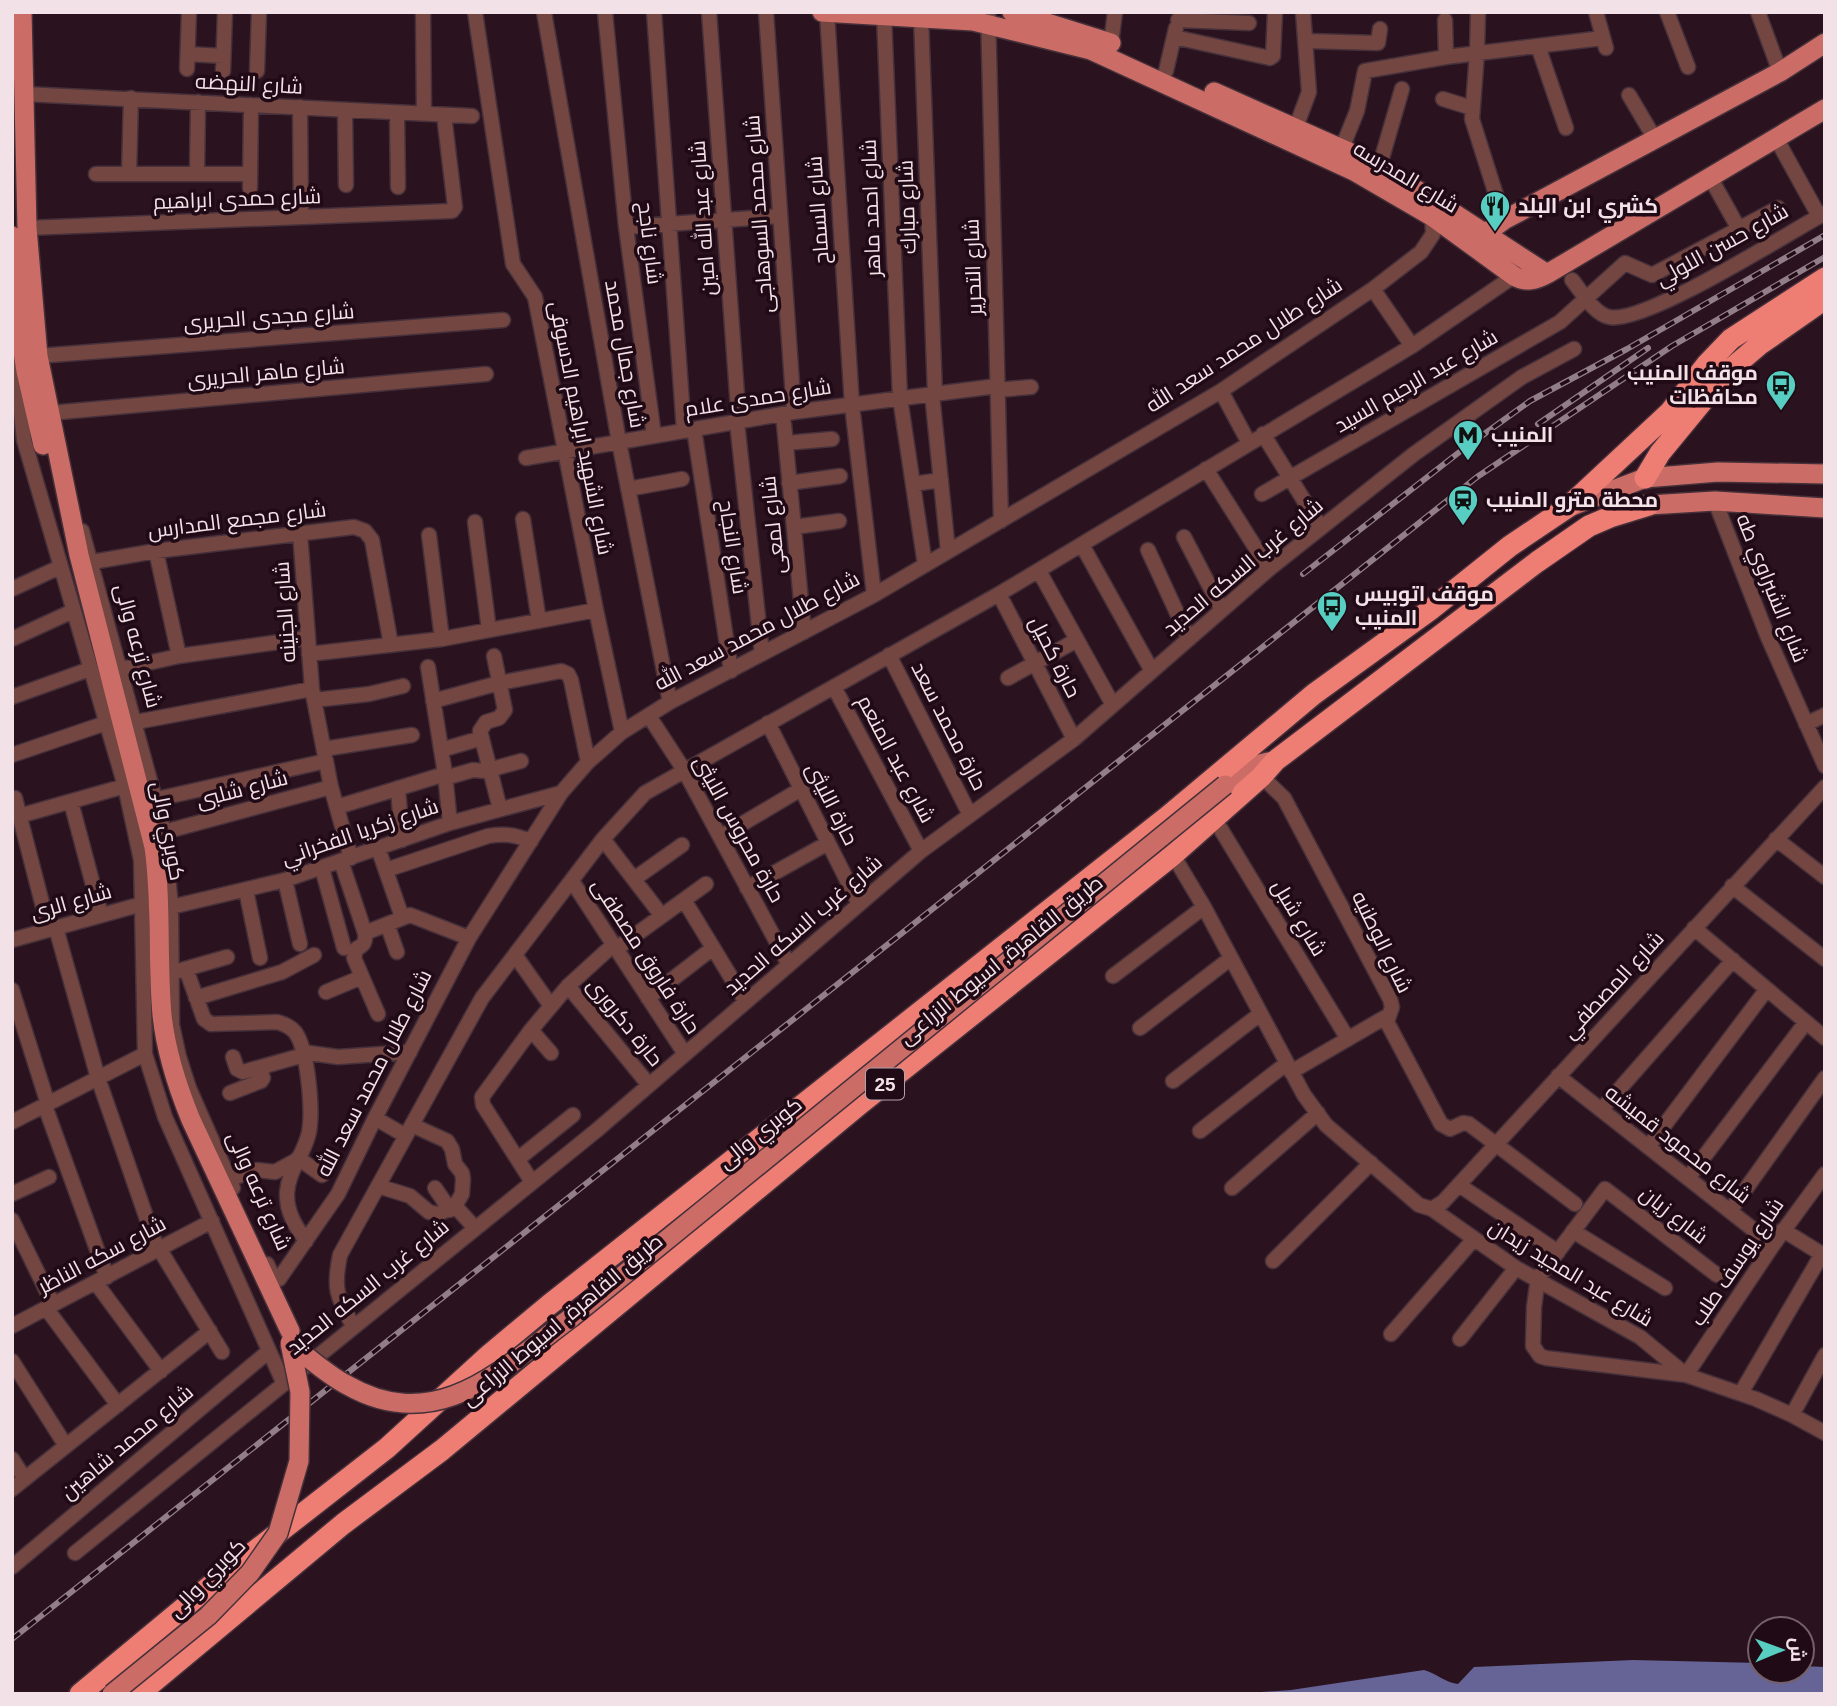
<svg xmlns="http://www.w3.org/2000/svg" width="1837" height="1706" font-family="Helvetica,Cairo,sans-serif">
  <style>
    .water { fill: #666397 }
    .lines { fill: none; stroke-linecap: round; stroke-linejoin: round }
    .minor-casing { stroke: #46303a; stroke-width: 17 }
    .major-casing { stroke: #46303a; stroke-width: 22 }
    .highway-casing { stroke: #46303a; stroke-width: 24 }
    .minor { stroke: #734642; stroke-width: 14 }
    .major { stroke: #cb6d66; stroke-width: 19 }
    .highway { stroke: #ee7d74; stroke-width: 21 }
    .rail-casing { stroke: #927e87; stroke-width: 6 }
    .rail { stroke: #200a15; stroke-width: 3.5; stroke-dasharray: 10; stroke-linecap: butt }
    .major-bridge-casing { stroke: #46303a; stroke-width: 22; stroke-linecap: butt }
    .major-bridge { stroke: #cb6d66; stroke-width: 19 }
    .labels { text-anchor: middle; stroke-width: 7; stroke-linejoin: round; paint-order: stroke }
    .shield { fill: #200a15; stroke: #b3a0a8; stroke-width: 2 }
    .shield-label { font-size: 19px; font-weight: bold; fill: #f2e1e7 }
    .street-label { font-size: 21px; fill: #f2e1e7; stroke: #200a15 }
    .poi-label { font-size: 21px; font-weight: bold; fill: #f2e1e7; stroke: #200a15; text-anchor: start }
  </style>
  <rect width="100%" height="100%" fill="#2a131e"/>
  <path class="water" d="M 1633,1660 L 1760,1663 L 1760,1671 L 1802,1671 L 1802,1666 L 1825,1667 L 1825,1694 L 1233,1694 L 1291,1690 L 1424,1670 C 1436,1673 1444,1682 1458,1684 L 1474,1667 Z"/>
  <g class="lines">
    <g class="minor-casing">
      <path id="minor" d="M 423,12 L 424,114
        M 475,12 L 513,264 L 535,297 L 596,610 L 622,732
        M 544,12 L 619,442 L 670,702
        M 605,12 L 626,227 L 654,436
        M 654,12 L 684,431
        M 709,12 L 739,422
        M 766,12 L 794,412
        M 988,12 L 1001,521
        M 1478,12 L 1477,53 L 1472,119 L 1504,220
        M 1596,12 L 1606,48
        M 1667,12 L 1688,67
        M 1758,12 L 1780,72
        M 827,13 L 852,405 L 874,595
        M 884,16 L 900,398 L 925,565
        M 921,18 L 935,394
        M 1178,20 L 1249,23
        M 1445,20 L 1446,57
        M 1174,37 L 1270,58 L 1273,56 L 1275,12
        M 1306,41 L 1378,43 L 1380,29
        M 1538,46 L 1566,128
        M 1110,52 L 1115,12
        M 188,54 L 223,56
        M 187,69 L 189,12
        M 223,71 L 225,12
        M 257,71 L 259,12
        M 1166,71 L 1176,28
        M 24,94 L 472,116
        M 1629,95 L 1655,139
        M 1443,99 L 1472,108
        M 300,107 L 301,217
        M 345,110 L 346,185
        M 397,113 L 398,187
        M 1296,127 L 1309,92 L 1303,12
        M 1776,138 L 1819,216
        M 1342,148 L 1357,111 L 1365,71 L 1446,57 L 1603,38
        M 1379,168 L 1402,89
        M 96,174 L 250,174
        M 129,174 L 131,98
        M 197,174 L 198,102
        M 1710,177 L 1739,229
        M 250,188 L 251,105
        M 626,227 L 780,216
        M 27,228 L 452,211 L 455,207 L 444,115
        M 1572,280 C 1582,292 1594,314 1609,317 C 1644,325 1788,233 1825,213
        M 1373,289 L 1412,346
        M 17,355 L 17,376 L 24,440 L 125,786 L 141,860 L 145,1054 L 165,1117 L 283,1382
        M 38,356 L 503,320
        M 997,390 L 1031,387
        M 1221,391 L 1249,443
        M 932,394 L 948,551
        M 50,413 L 486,374
        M 783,414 L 804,632
        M 737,422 L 762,654
        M 694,429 L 731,671
        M 1263,434 L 1321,528
        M 786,443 L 832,439
        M 526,458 L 794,412 L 997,386
        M 1206,469 L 1269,569
        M 789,483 L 840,476
        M 913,484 L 941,480
        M 628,489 L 682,479
        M 1262,494 L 1560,322 L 1625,263 L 1652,275 L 1778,208
        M 1715,501 L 1767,635 L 1825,766
        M 523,519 L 539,621
        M 475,522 L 489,630
        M 794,527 L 839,521
        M 82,531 L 164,832 L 171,907 L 172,1025 L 179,1057 L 189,1088 L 233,1188
        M 300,533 L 312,689 L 331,787 L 351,858
        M 429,535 L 442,639
        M 1184,537 L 1222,610
        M 1082,545 L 1152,671
        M 1148,550 L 1189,639
        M 156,551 L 179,656
        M 92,562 L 156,551 L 354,527 L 365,531 L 372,540 L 391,645
        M 1039,571 L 1113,705
        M 12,589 L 60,567
        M 999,594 L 1074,739
        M 12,639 L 73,611
        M 309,654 L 442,639 L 596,610
        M 889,655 L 970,815
        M 494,656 L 505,710 L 499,718 L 486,722 L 480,731 L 500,809
        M 428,667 L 445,774 L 450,823
        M 121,669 L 179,656 L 308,638
        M 1008,678 L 1077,640
        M 834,687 L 921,851
        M 12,697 L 90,669
        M 314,700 L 369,694 L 403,686
        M 433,701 L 499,683 L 561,671 L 568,674 L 571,680 L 588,762
        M 649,716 L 684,770 L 789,965
        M 136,722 L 312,689
        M 768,723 L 859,904
        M 1806,724 L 1825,715
        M 324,749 L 412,735
        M 441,750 L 482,738
        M 12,755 L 106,723
        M 1255,770 L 1284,798 L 1390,999 L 1392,1007 L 1387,1022 L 1441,1124 L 1450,1129 L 1463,1123 L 1469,1124 L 1575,1204
        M 445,778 L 473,770 L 485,771 L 521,761
        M 398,788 L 402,840
        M 15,798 L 49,930
        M 157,799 L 326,761
        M 71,802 L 101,915
        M 337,807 L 445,774
        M 19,816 L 125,786
        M 1214,818 L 1348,1039
        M 164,832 L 331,787
        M 720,837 L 801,789
        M 603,839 L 662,916
        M 1776,839 L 1825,877
        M 378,848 L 402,917
        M 1173,855 L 1204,907 L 1304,1095 L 1326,1125 L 1419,1205 L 1432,1209 L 1516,1268 L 1640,1337 L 1686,1375
        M 341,861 L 365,933 C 366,942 364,945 356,949 L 354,958 L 378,1014
        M 322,868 L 344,948
        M 386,870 L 488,836 C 505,833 515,835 531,841
        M 634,879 L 682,845
        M 285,880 L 300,944
        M 572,881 L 685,1054
        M 1732,886 L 1825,959
        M 747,888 L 828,843
        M 246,890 L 260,958
        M 684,900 L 746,1002
        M 171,907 L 285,880 L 450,823 L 561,793
        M 387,924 L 397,952
        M 56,928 L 98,1078 L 158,1251
        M 1694,928 L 1825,1038
        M 365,933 L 410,915 L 469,938
        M 12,940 L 142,904
        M 616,949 L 706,884
        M 515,955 L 551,1006
        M 186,969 L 204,1019 L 211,1024 L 277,1022 C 284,1024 290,1026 295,1032 C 308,1049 313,1111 309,1132 C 305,1153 289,1169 287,1192 C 286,1211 295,1226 306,1241
        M 178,971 L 227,957
        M 1113,976 L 1204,907
        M 568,986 L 649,1085
        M 12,990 L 48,1104
        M 326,992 L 362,977
        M 196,998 L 282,972 L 314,955
        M 648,998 L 713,948
        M 1140,1028 L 1231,958
        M 531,1030 L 551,1053
        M 303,1052 L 338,1057 L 410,1052
        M 233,1057 L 237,1069 L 243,1072 L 304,1055
        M 1291,1072 L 1389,1015
        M 1558,1076 L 1773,1245
        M 1173,1081 L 1260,1014
        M 230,1093 L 261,1081 L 263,1078 L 260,1068
        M 45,1106 L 107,1277
        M 1601,1110 L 1733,960
        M 375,1118 L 406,1136
        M 12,1122 L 145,1054
        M 412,1125 L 447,1141 L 452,1149 L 455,1164 L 462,1173 L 463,1179 L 462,1194 L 455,1206
        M 1200,1131 L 1287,1063
        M 1648,1147 L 1767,989
        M 298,1158 L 322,1175
        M 518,1159 L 573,1115
        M 1688,1178 L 1806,1022
        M 229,1179 L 257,1170 L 275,1172 L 297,1160
        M 532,1182 L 483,1105 L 482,1097 L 531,1030 L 568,986 L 613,945
        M 1459,1185 L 1558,1252
        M 378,1186 L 410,1196 L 429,1212 L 438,1214 L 455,1206
        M 435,1188 L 450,1210
        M 1232,1188 L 1318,1113
        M 12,1194 L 49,1177
        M 455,1206 L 475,1228
        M 1432,1209 L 1443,1202 L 1825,787
        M 1730,1211 L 1825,1078
        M 12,1220 L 53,1304
        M 1783,1230 L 1825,1256
        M 1573,1231 L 1665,1288
        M 160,1250 L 222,1352
        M 1273,1261 L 1371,1163
        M 267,1264 L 273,1277 L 279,1279 L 338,1194 L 375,1118 L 469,938 L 561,793 L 588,762 L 622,732 L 670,702 L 874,595 L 1221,391 L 1373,289 L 1421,252 L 1433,234 L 1432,211
        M 1717,1275 L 1605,1189 L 1538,1278 L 1534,1307 L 1533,1346 L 1540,1356 L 1546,1358 L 1686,1375 L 1756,1399 L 1792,1415 L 1825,1433
        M 96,1283 L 161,1371
        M 46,1308 L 118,1405
        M 12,1326 L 212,1221
        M 353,1326 C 337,1296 333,1289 340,1255 L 482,998 L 603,839 L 645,793 L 999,594 L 1412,346 L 1514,276
        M 1391,1334 L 1474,1239
        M 1460,1339 L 1516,1268
        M 12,1361 L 66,1446
        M 1686,1375 L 1773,1245 L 1825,1174
        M 1741,1393 L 1822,1254
        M 1792,1415 L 1825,1355
        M 12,1459 L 25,1479
        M 12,1489 L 210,1331
        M 75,1553 L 597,1130 L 921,851 L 1074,739 L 1269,569 L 1414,454 L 1522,377 L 1574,349
        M 12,1567 L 269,1351"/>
    </g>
    <g class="major-casing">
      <path id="major" d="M 22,12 L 27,228 L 38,356 L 79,555 L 154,847 C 162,903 157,959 162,1015 C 166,1052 177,1086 191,1120 L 290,1331
        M 822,12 L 973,21 L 1091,50 L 1354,171 L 1433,217 L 1514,276 C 1526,283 1536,280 1547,274 L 1825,109
        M 1012,12 L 1111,43
        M 1214,92 L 1360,157 L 1432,199 L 1547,274
        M 1486,233 L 1504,220 L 1780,72 L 1825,43
        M 12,236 L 18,317 L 26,371 L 43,445
        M 1649,505 L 1715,501 L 1825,508
        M 1569,507 L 1645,478 L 1718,472 L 1825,474
        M 1225,785 C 1241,774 1255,762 1275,761"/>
    </g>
    <g class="highway-casing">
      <path id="highway" d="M 1645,478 L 1660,453 L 1725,374 L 1759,345 L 1825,299
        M 80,1694 L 210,1586 L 387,1448 L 489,1355 L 549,1305 L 1167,817 L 1314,694 L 1430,610 L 1510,546 L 1568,507 L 1670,412 L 1707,364 L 1731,339 L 1825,278
        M 139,1694 L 343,1524 L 442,1450 L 860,1104 L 1173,855 L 1261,777 L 1275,761 L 1537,562 L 1589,526 L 1610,517 L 1649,505"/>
    </g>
    <use href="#minor" class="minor"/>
    <use href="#major" class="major"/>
    <use href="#highway" class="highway"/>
    <g class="rail-casing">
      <path id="rail" d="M 1538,424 L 1648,348
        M 1303,574 L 1462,450 L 1530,401 L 1627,349 L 1825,235
        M 12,1639 L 1477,477 L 1672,346 L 1825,257"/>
    </g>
    <use href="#rail" class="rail"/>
    <g class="major-bridge-casing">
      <path id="major-bridge" d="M 290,1343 C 309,1358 326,1374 347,1385 C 438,1437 503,1368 572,1317 L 1225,785
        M 112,1694 L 208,1616 L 250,1573 L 278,1533 L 299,1461 L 300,1392 L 290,1343"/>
    </g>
    <use href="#major-bridge" class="major-bridge"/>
  </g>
  <defs>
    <g id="restaurant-pin" transform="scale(1.575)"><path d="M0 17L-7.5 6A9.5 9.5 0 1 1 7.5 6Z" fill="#57cec1" stroke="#200a15"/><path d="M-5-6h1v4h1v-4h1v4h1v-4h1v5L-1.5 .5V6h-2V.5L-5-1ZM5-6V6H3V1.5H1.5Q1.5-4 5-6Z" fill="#111"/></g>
    <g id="bus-pin" transform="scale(1.575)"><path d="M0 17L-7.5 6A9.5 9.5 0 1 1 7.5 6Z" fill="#57cec1" stroke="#200a15"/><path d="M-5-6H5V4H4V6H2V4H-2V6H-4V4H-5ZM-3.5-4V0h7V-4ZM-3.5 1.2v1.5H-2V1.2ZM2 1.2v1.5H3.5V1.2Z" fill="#111"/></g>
    <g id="metro-pin" transform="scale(1.575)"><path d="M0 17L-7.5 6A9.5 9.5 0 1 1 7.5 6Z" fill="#57cec1" stroke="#200a15"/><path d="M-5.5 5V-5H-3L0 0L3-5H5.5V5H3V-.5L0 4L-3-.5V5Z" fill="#111"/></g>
    <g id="station-pin" transform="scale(1.575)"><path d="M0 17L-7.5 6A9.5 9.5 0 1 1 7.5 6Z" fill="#57cec1" stroke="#200a15"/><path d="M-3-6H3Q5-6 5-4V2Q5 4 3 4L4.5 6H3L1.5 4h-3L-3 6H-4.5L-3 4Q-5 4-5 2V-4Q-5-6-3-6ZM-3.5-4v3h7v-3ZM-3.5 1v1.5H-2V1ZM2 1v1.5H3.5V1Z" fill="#111"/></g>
  </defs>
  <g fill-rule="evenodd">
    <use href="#restaurant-pin" x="1495" y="206"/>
    <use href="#bus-pin" x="1781" y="385"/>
    <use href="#metro-pin" x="1468" y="435"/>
    <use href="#station-pin" x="1463" y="500"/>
    <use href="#bus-pin" x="1332" y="606"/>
  </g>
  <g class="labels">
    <rect class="shield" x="866" y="1068.5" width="38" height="31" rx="5"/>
    <g class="shield-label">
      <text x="885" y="1091">25</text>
    </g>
    <g class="street-label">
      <text transform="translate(249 84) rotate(3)" y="7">شارع النهضه</text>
      <text transform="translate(1406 177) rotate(31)" y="7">شارع المدرسه</text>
      <text transform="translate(237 199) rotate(-2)" y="7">شارع حمدى ابراهيم</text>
      <text transform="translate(907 207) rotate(-92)" y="7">شارع مبارك</text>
      <text transform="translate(871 208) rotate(-92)" y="7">شارع احمد ماهر</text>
      <text transform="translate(818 210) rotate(-94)" y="7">شارع السماح</text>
      <text transform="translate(759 214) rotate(-94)" y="7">شارع محمد السوهاجى</text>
      <text transform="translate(703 218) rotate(-94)" y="7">شارع عبد الله امين</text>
      <text transform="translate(650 243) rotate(83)" y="7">شارع ناجح</text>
      <text transform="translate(1722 245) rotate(-29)" y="7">شارع حسن اللولي</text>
      <text transform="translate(973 267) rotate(-92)" y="7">شارع التحرير</text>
      <text transform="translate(269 317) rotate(-4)" y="7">شارع مجدى الحريرى</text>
      <text transform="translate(1244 345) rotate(-33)" y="7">شارع طلال محمد سعد الله</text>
      <text transform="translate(625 354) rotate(80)" y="7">شارع جمال محمد</text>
      <text transform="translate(266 373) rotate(-5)" y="7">شارع ماهر الحريرى</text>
      <text transform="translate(1416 381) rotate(-30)" y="7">شارع عبد الرحيم السيد</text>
      <text transform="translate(758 398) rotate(-9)" y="7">شارع حمدى علام</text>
      <text transform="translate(581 428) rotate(79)" y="7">شارع الشهيد ابراهيم الدسوقى</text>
      <text transform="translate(237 520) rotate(-7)" y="7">شارع مجمع المدارس</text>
      <text transform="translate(773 525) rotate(-96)" y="7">شارع لمعى</text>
      <text transform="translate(733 547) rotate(81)" y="7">شارع النجاح</text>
      <text transform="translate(1243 567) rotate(-40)" y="7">شارع غرب السكه الحديد</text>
      <text transform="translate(1772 588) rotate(68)" y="7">شارع الشبراوي طه</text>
      <text transform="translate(285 612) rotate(-94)" y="7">شارع الجنينه</text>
      <text transform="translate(757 631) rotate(-28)" y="7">شارع طلال محمد سعد الله</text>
      <text transform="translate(138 646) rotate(75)" y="7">شارع ترعه والى</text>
      <text transform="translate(1055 657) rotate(63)" y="7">حارة كحيل</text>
      <text transform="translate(949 726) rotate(63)" y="7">حارة محمد سعد</text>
      <text transform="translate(896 759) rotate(62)" y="7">شارع عبد المنعم</text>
      <text transform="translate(242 789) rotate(-15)" y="7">شارع شلبى</text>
      <text transform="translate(832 804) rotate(63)" y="7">حارة الليثى</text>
      <text transform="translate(739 829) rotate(61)" y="7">حارة محروس الليثى</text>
      <text transform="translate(168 831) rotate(79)" y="7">كوبري والى</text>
      <text transform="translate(360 832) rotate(-19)" y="7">شارع زكريا الفخراني</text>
      <text transform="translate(71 902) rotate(-16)" y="7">شارع الرى</text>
      <text transform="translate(1299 918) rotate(59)" y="7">شارع شبل</text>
      <text transform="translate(803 925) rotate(-41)" y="7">شارع غرب السكه الحديد</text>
      <text transform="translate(1382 942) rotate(64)" y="7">شارع الوطنيه</text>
      <text transform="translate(646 956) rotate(57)" y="7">حارة فاروق مصطفى</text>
      <text transform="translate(1001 960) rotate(-39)" y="7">طريق القاهرة, اسيوط الزراعى</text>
      <text transform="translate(1613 985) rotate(-47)" y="7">شارع المصطفي</text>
      <text transform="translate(625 1022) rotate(51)" y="7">حارة دكرورى</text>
      <text transform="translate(374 1073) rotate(-63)" y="7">شارع طلال محمد سعد الله</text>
      <text transform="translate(760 1133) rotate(-39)" y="7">كوبري والى</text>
      <text transform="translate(1678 1144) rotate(38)" y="7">شارع محمود قميشه</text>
      <text transform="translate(259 1191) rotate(66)" y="7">شارع ترعه والى</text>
      <text transform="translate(1674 1215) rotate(38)" y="7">شارع زيان</text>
      <text transform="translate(102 1255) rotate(-28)" y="7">شارع سكه الناظر</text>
      <text transform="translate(1737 1262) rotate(-56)" y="7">شارع يوسف طلب</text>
      <text transform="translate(1571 1273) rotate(31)" y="7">شارع عبد المجيد زيدان</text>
      <text transform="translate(368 1287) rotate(-39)" y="7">شارع غرب السكه الحديد</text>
      <text transform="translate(562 1320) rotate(-40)" y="7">طريق القاهرة, اسيوط الزراعى</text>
      <text transform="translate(127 1442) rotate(-40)" y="7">شارع محمد شاهين</text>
      <text transform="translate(207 1578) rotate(-46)" y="7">كوبري والى</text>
    </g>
    <g class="poi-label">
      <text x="1518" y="213">كشري ابن البلد</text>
      <text x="1758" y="380" text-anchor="end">موقف المنيب<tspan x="1758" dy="24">محافظات</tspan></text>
      <text x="1491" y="442">المنيب</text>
      <text x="1486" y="507">محطة مترو المنيب</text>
      <text x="1355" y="601">موقف اتوبيس<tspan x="1355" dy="24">المنيب</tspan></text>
    </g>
  </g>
  <rect width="1837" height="1706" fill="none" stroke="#f2e1e7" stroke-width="28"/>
  <g transform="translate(1781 1650) rotate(89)"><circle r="33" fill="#200a15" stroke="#746069" stroke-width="2"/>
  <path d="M0-5L12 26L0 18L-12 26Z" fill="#57cec1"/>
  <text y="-10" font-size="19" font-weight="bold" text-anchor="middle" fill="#f2e1e7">ش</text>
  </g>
</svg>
